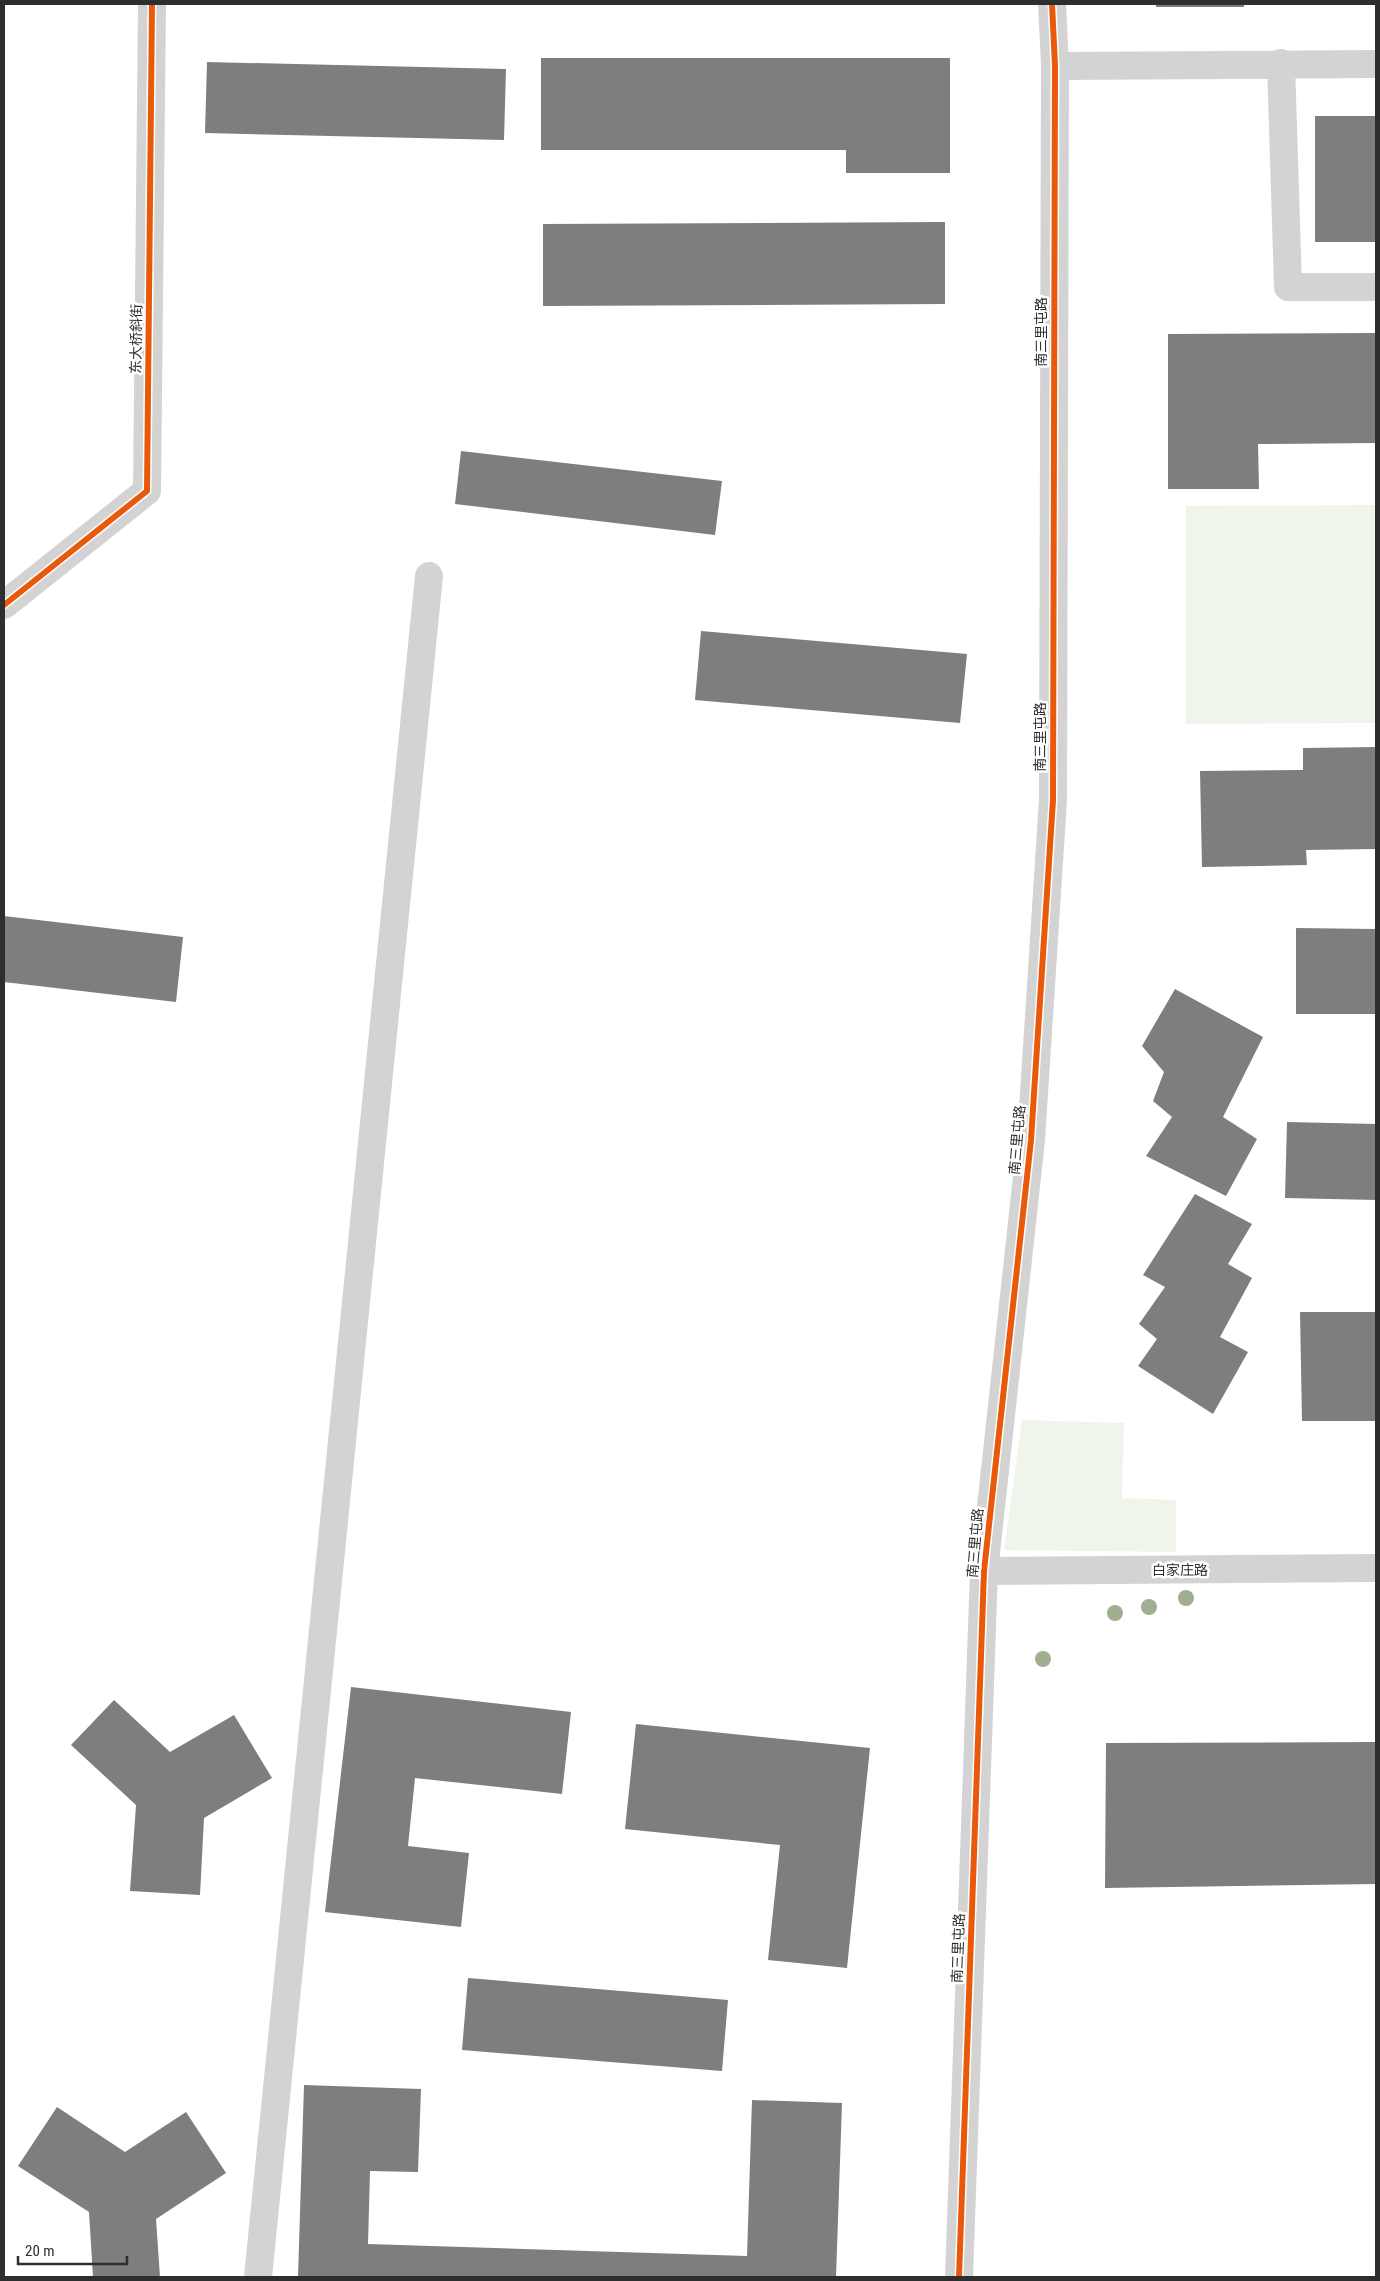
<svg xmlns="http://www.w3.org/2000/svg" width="1380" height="2281" font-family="'Roboto Condensed','Noto Sans SC',sans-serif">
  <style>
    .green { fill: #f0f5eb }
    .building { fill: #7e7e7e }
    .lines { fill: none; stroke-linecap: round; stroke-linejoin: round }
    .minor { stroke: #d3d3d3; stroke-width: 28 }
    .cycleway-casing { stroke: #fff; stroke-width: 9 }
    .cycleway { stroke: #e8590c; stroke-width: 6 }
    .tree { fill: #a0ae92 }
    .labels { text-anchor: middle; stroke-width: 5; stroke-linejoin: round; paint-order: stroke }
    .street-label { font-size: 14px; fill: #2e2e2e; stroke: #fff }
  </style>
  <rect width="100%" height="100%" fill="#fff"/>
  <path class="green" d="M 1376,505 L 1376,723 L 1186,724 L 1186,506 Z
    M 1022,1420 L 1124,1423 L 1122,1498 L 1176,1500 L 1176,1552 L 1004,1550 Z"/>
  <path class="building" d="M 1156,4 L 1244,4 L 1244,7 L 1156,7 Z
    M 541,58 L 950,58 L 950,173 L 846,173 L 846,150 L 541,150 Z
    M 207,62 L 506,69 L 504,140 L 205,133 Z
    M 1315,116 L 1376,116 L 1376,242 L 1315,242 Z
    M 945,222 L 945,304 L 543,306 L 543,224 Z
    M 1376,333 L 1376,443 L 1258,444 L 1259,489 L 1168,489 L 1168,334 Z
    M 461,451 L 722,481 L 715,535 L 455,504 Z
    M 701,631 L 967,654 L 960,723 L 695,700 Z
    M 1376,747 L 1376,849 L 1306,850 L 1307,865 L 1202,867 L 1200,771 L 1303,770 L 1303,748 Z
    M 4,916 L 183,937 L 176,1002 L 4,982 Z
    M 1296,928 L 1376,929 L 1376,1014 L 1296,1014 Z
    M 1175,989 L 1263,1037 L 1223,1117 L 1257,1139 L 1226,1196 L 1146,1156 L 1172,1117 L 1153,1101 L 1164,1072 L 1142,1046 Z
    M 1287,1122 L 1376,1124 L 1376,1200 L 1285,1198 Z
    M 1195,1194 L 1252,1224 L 1228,1264 L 1252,1278 L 1220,1337 L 1248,1352 L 1213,1414 L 1138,1366 L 1157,1339 L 1139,1324 L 1165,1287 L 1143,1275 Z
    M 1300,1312 L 1376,1312 L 1376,1421 L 1302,1421 Z
    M 351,1687 L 571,1712 L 562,1794 L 415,1778 L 408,1846 L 469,1853 L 461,1927 L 325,1912 Z
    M 114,1700 L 170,1752 L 234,1715 L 272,1778 L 204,1818 L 200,1895 L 130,1891 L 136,1805 L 71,1745 Z
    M 636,1724 L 870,1748 L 847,1968 L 768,1960 L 780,1845 L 625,1829 Z
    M 1376,1742 L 1376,1884 L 1105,1888 L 1106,1743 Z
    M 468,1978 L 728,2000 L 722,2071 L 462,2050 Z
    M 304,2085 L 421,2089 L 418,2172 L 370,2171 L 368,2244 L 747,2256 L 752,2100 L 842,2103 L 836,2277 L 298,2277 Z
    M 57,2107 L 125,2152 L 186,2112 L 226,2173 L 156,2219 L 160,2277 L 93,2277 L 89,2212 L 18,2166 Z"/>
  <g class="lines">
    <path class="minor" d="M 1281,63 L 1288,287 L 1376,287
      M 1055,66 L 1376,64
      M 4,605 L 147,491 L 152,4
      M 984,1571 L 1376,1568
      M 258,2277 L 429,576
      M 959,2277 L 984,1571 L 1031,1140 L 1053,800 L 1055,66 L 1052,4"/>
    <g class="cycleway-casing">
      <path id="cycleway" d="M 4,605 L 147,491 L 152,4
        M 959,2277 L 984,1571 L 1031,1140 L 1053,800 L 1055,66 L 1052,4"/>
    </g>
    <use href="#cycleway" class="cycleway"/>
  </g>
  <g class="tree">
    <circle cx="1186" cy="1598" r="8"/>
    <circle cx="1149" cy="1607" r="8"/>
    <circle cx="1115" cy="1613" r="8"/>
    <circle cx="1043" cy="1659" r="8"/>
  </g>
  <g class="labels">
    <g class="street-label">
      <text transform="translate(1041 332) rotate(-90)" y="5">南三里屯路</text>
      <text transform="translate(136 339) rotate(-89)" y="5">东大桥斜街</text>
      <text transform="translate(1040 737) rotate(-90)" y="5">南三里屯路</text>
      <text transform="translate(1017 1140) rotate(-85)" y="5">南三里屯路</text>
      <text transform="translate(975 1543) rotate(-85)" y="5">南三里屯路</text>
      <text x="1180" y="1575">白家庄路</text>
      <text transform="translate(958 1948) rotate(-88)" y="5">南三里屯路</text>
    </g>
  </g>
  <rect width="1380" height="2281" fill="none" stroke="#2e2e2e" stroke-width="10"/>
  <path d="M18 2256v8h109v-8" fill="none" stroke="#2e2e2e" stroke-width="2.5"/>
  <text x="25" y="2256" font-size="15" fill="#2e2e2e" stroke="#ffffff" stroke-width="4" paint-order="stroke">20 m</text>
</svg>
